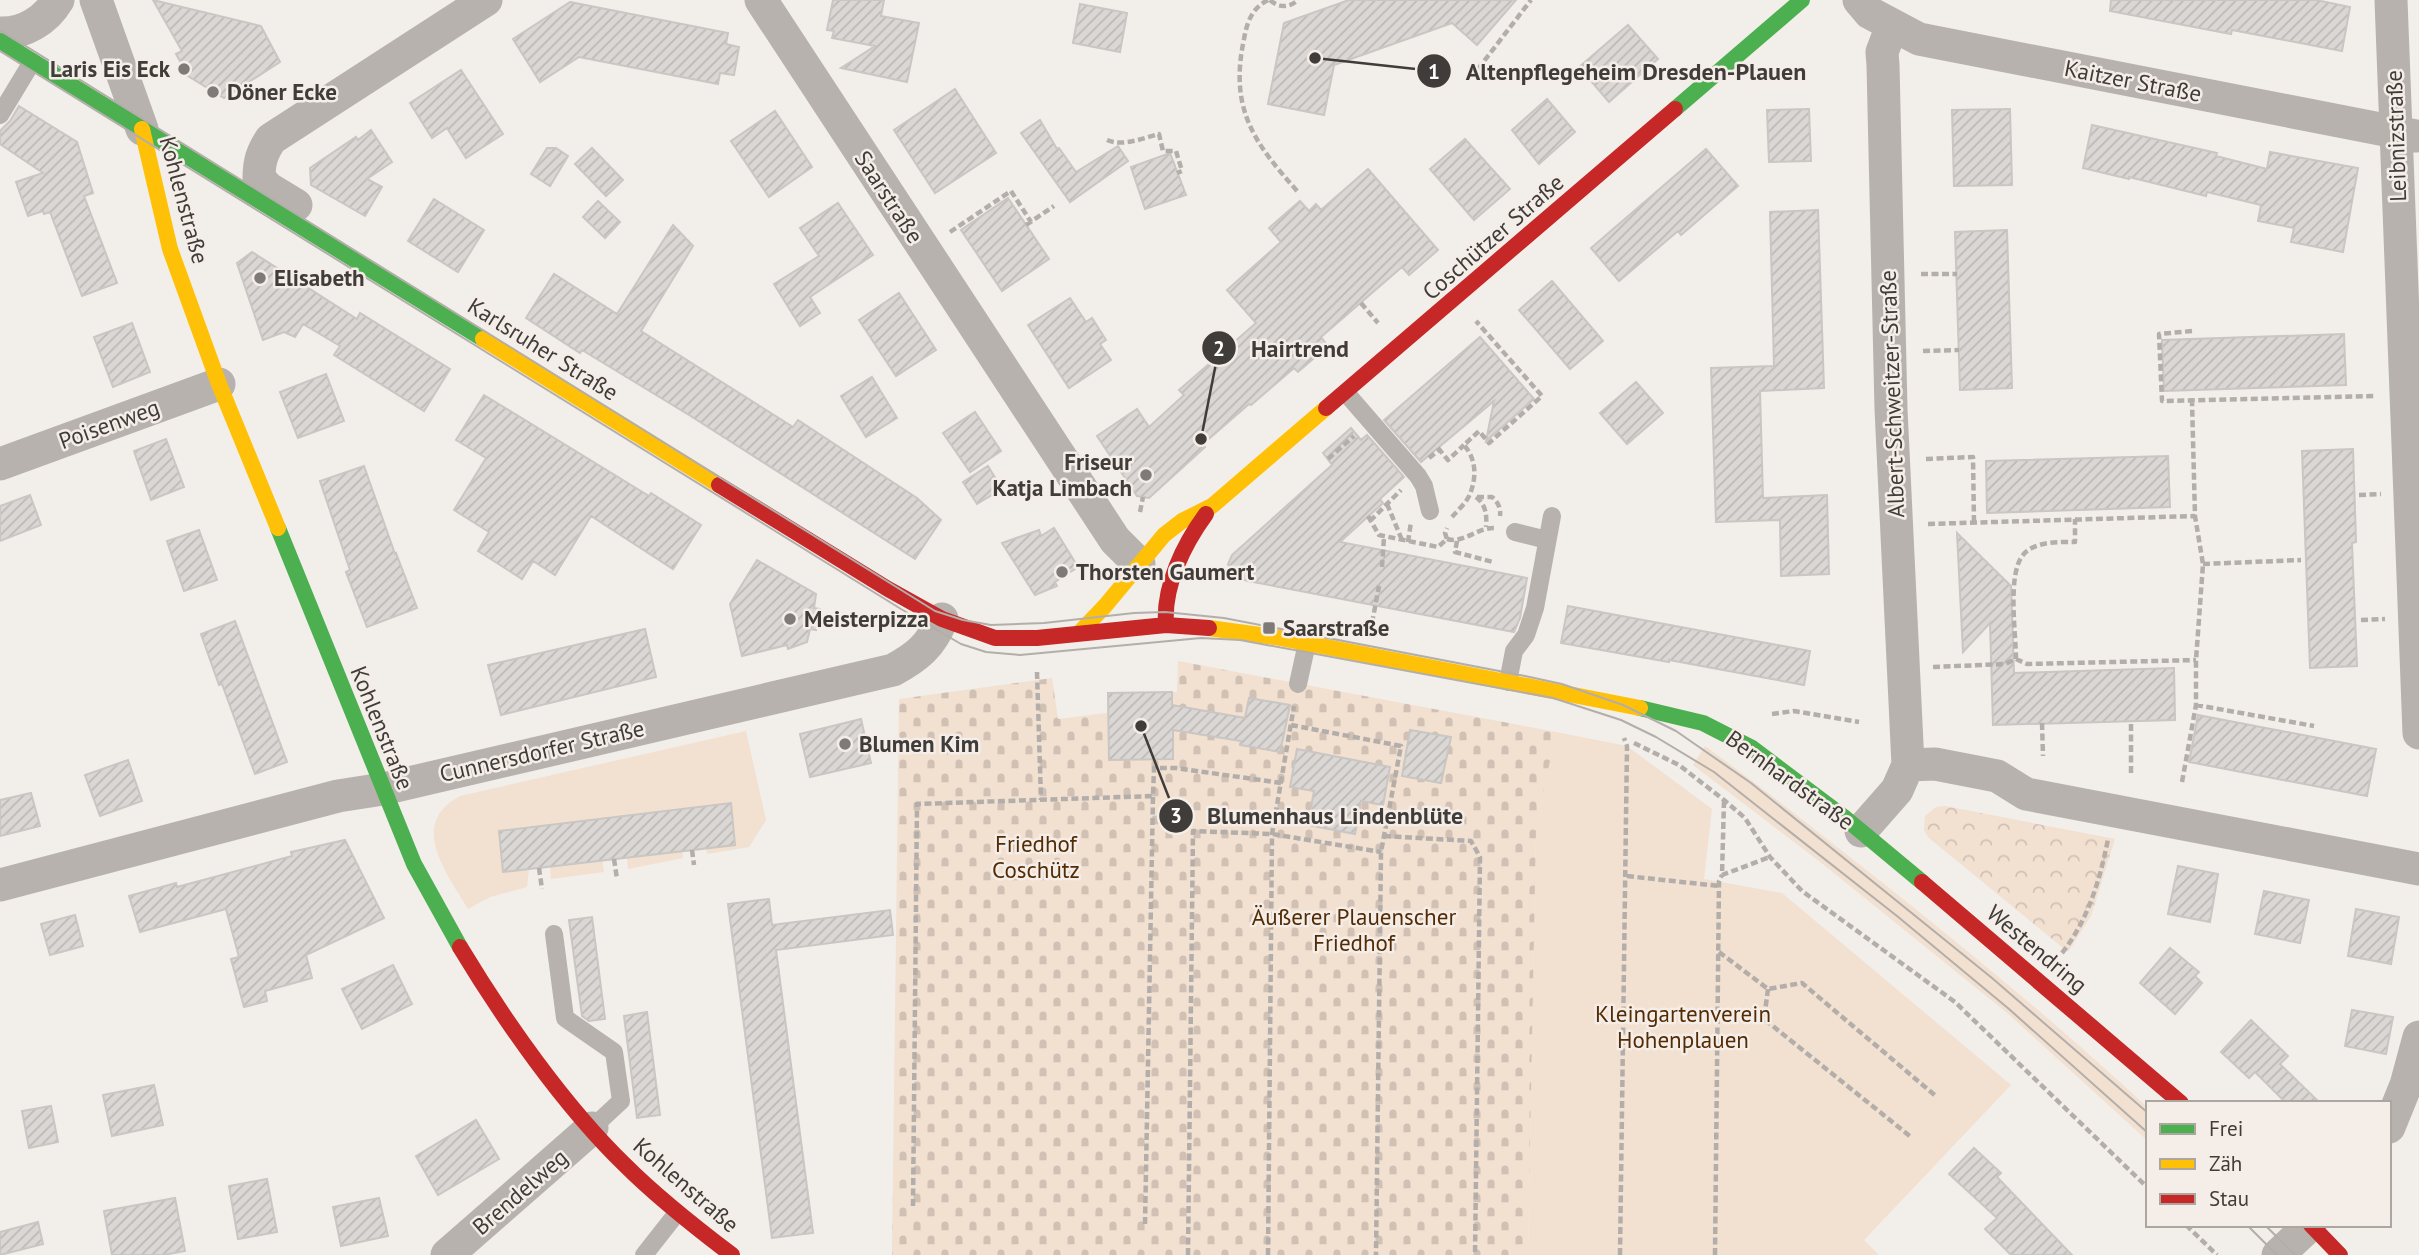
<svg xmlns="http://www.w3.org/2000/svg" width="2419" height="1255" font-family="'PT Sans',sans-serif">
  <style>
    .green { fill: #f2e0d1 }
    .cemetery { fill: url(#cemetery-stones) }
    .park { fill: url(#park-crowns) }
    .building { fill: url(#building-hatch); stroke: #c9c6c3; stroke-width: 2 }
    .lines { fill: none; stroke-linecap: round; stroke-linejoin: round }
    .path { stroke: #b3aeaa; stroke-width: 4.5; stroke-dasharray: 7 3.5; stroke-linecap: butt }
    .lane { stroke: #b7b2ae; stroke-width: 18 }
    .street { stroke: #b7b2ae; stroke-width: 33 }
    .fast { stroke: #4caf50; stroke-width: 16 }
    .slow { stroke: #ffc107; stroke-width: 16 }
    .jam { stroke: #c62828; stroke-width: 16 }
    .tram { stroke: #b3aeaa; stroke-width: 2 }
    .poi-dot { fill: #7e7a77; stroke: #f5ede7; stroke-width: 2.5 }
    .labels { text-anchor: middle; stroke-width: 5; stroke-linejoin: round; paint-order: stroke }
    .poi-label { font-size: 23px; font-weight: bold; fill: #3f3c39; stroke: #f5ede7; text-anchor: start }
    .street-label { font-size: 23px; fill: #3f3c39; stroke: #f5ede7 }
    .park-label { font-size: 23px; fill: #532c05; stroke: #f5ede7 }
    .leader { fill: none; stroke: #3f3c39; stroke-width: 2.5 }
    .callout-dot { fill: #3f3c39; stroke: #f5ede7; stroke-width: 2.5 }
    .mark-label { font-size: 21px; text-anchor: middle; font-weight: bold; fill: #fff }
    .callout-label { font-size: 24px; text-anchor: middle; font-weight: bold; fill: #3f3c39; stroke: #f5ede7; stroke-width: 5; stroke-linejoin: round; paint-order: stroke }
  </style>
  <defs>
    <pattern id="cemetery-stones" width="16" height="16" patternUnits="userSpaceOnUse" patternTransform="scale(1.75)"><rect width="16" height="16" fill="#f2e0d1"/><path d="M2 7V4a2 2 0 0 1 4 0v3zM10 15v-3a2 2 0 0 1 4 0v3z" fill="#d1c1b4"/></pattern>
    <pattern id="park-crowns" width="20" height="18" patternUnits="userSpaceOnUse" patternTransform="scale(1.75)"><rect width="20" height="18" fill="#f2e0d1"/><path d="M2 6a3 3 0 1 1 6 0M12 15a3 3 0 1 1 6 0" fill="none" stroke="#d1c1b4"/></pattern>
    <pattern id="building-hatch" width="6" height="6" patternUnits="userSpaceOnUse" patternTransform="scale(1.75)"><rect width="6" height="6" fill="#dad7d4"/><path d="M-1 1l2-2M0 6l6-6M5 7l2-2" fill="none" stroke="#bcb9b7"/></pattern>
  </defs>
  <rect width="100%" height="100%" fill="#f2eeea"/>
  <path class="green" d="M 746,731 L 766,820 L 749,847 L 707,854 L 706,848 L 735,844 L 730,803 L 499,831 L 503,872 L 529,869 L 527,887 L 490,897 L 468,909 C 446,872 408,824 460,796 Z
    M 1556,732 L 1627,746 L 1712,809 L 1704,879 L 1782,893 L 2011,1085 L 1864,1240 L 1879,1255 L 1528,1255 L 1536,828 Z
    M 1705,746 C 1775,797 1841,850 1908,903 C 1990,969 2071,1036 2148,1108 L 2148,1141 L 2006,1012 L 1819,861 L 1693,765 Z
    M 682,851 L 683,858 L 628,869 L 627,858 Z
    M 602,860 L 604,872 L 551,879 L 550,867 Z"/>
  <path class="cemetery" d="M 1178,661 L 1556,732 L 1536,828 L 1528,1255 L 892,1255 L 899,699 L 1052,678 L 1058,719 L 1107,713 L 1107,693 L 1177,692 Z"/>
  <path class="park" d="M 1945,806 L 2115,839 L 2091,916 L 2068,952 L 1929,838 L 1924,831 L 1925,816 L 1936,807 Z"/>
  <path class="building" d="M 153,0 L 261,26 L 280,62 L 224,98 L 188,76 L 176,54 L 182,51 Z
    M 833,0 L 884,0 L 881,16 L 919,23 L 907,82 L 841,68 L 875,46 L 832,38 L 834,31 L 827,30 Z
    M 1349,0 L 1516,0 L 1477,45 L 1452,23 L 1334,65 L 1324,115 L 1268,104 L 1284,23 Z
    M 2111,0 L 2316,0 L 2350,7 L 2342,51 L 2232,30 L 2231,34 L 2110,11 Z
    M 570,2 L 728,33 L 726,44 L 739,47 L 734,75 L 720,73 L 718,84 L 579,57 L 540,82 L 513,39 Z
    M 1080,4 L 1127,13 L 1120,52 L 1073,43 Z
    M 1628,25 L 1658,59 L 1609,102 L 1579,67 Z
    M 461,70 L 503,134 L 466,158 L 447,128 L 432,138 L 410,103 Z
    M 955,89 L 996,153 L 935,193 L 894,130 Z
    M 1547,99 L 1575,132 L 1539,164 L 1512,130 Z
    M 19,106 L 77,142 L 93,193 L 84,196 L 117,283 L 82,296 L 50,212 L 44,214 L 43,211 L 28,216 L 16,182 L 43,173 L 0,144 L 0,131 L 10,121 Z
    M 1809,109 L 1811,161 L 1769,162 L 1767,110 Z
    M 2010,109 L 2012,185 L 1954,186 L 1952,110 Z
    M 775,111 L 812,167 L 769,197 L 731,141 Z
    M 1040,120 L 1057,149 L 1059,148 L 1076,172 L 1118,146 L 1128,161 L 1070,202 L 1021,133 Z
    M 2092,125 L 2217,153 L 2216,156 L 2267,169 L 2270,152 L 2358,168 L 2343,252 L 2291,242 L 2294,228 L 2258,221 L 2261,205 L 2207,192 L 2206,196 L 2129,177 L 2129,179 L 2083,168 Z
    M 371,130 L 392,162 L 367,179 L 382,187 L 365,216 L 311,185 L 310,168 L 356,137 L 358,140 Z
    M 1465,139 L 1510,189 L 1474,220 L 1430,169 Z
    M 547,148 L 556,148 L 568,156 L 550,186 L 531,174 Z
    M 592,148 L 623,180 L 606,196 L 575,164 Z
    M 1706,149 L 1738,186 L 1681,235 L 1678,231 L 1619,281 L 1591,248 Z
    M 1170,153 L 1186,195 L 1145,209 L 1131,167 Z
    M 1368,169 L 1438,250 L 1409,275 L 1402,267 L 1321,337 L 1328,346 L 1298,372 L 1294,368 L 1251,405 L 1249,404 L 1203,444 L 1205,447 L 1149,498 L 1137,496 L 1097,436 L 1137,409 L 1149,427 L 1184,395 L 1179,390 L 1256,323 L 1227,290 L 1281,242 L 1269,228 L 1300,201 L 1309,211 L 1316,204 L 1321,210 Z
    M 1008,198 L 1049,259 L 1002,291 L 961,230 Z
    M 434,199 L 484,230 L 458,272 L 408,241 Z
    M 598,201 L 620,222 L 605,238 L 583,217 Z
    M 838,203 L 873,255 L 810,297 L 820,313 L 800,326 L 774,284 L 819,256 L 800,228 Z
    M 1818,210 L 1824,388 L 1760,391 L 1763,498 L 1827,495 L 1829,574 L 1781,576 L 1780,520 L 1716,522 L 1711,368 L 1774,366 L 1770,212 Z
    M 673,225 L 693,246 L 641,331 L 793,427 L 798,420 L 917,498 L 941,520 L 915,559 L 689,415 L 582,350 L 580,353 L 526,318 L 554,274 L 617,314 Z
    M 2007,230 L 2012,388 L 1960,390 L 1955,232 Z
    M 252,252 L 357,319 L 360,313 L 450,369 L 424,411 L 334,355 L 340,346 L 303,324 L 295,337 L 284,332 L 263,340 L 237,263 Z
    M 1552,281 L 1603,341 L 1570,369 L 1519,310 Z
    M 899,293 L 936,350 L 896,376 L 859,320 Z
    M 1070,298 L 1086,322 L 1092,318 L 1106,340 L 1100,344 L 1111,360 L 1069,388 L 1028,325 Z
    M 132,323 L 150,372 L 113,387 L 94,337 Z
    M 2344,334 L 2346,385 L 2164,391 L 2162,340 Z
    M 1480,337 L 1534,399 L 1486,441 L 1494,401 L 1421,462 L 1384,420 Z
    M 326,374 L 344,421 L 298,438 L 280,392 Z
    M 872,377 L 897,418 L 866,437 L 841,396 Z
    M 1636,382 L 1663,413 L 1627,444 L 1600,413 Z
    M 484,395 L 649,496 L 651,493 L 701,525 L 673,569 L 591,516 L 555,575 L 533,561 L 522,579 L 478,551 L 489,532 L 454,510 L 486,458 L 456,440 Z
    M 975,412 L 1001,451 L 970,472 L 943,433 Z
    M 1351,428 L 1361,440 L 1367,435 L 1404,477 L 1380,499 L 1383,503 L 1340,542 L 1527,578 L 1520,618 L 1514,632 L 1248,581 L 1235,577 L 1231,573 L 1228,564 L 1232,555 L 1332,465 L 1323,453 Z
    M 166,439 L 184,487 L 151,500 L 134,451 Z
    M 2353,449 L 2356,542 L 2352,543 L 2357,666 L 2310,668 L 2302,451 Z
    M 2168,456 L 2170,507 L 1987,513 L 1986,461 Z
    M 364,466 L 395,554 L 396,553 L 417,608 L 367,627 L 346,572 L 350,570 L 320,481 Z
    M 988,466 L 1002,489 L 977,504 L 963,482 Z
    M 30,495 L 41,525 L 0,541 L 0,506 Z
    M 1054,528 L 1078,567 L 1055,582 L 1057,586 L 1035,595 L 1002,543 L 1039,530 L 1041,536 Z
    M 199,530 L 217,580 L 184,591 L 167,541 Z
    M 1957,533 L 2011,586 L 2014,673 L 2174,668 L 2175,720 L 1993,725 L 1990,623 L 1963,652 Z
    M 757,560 L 816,594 L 814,608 L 820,609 L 816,630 L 810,629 L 807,642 L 788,649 L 787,645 L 742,656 L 730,604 Z
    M 1568,606 L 1810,651 L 1804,685 L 1669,660 L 1669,662 L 1561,643 Z
    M 235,621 L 287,762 L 255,774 L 222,684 L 219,685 L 201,634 Z
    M 645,629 L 656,677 L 501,715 L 488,665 Z
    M 1172,692 L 1172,705 L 1245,718 L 1249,698 L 1290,705 L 1280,752 L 1240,745 L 1241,741 L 1173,730 L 1173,759 L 1109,760 L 1108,693 Z
    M 2198,715 L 2376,749 L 2367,796 L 2189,762 Z
    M 861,719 L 871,763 L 810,777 L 800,734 Z
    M 1410,730 L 1451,737 L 1441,783 L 1402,776 Z
    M 1297,749 L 1390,767 L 1383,805 L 1361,801 L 1355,834 L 1308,825 L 1314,791 L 1290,787 Z
    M 128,760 L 142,801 L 100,816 L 85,775 Z
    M 31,793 L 40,826 L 0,836 L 0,800 Z
    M 731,803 L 735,845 L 503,872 L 499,831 Z
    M 345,840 L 384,918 L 306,955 L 312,978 L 265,991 L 267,1001 L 244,1007 L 231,959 L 239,957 L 226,909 L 140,932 L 129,896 L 176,883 L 177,887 L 292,856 L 291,852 Z
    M 2178,866 L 2218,874 L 2210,922 L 2168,914 Z
    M 2264,891 L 2309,900 L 2300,943 L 2255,934 Z
    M 769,899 L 772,925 L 890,910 L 893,935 L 776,950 L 813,1233 L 772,1238 L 728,904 Z
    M 2356,909 L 2399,917 L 2391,964 L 2348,956 Z
    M 75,915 L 83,946 L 50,955 L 41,924 Z
    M 592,917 L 605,1019 L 589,1021 L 582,1016 L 569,920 Z
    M 2170,948 L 2199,972 L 2195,976 L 2202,983 L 2175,1014 L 2140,983 Z
    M 393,965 L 412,1004 L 362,1029 L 342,989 Z
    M 2352,1010 L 2393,1017 L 2386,1054 L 2345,1046 Z
    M 647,1012 L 660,1115 L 637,1118 L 624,1016 Z
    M 2251,1020 L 2288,1056 L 2280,1064 L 2320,1103 L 2286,1103 L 2255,1072 L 2249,1078 L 2221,1052 Z
    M 154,1085 L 163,1125 L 112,1136 L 103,1095 Z
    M 51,1106 L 58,1142 L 29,1148 L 22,1111 Z
    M 476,1120 L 499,1159 L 438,1195 L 416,1156 Z
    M 1974,1148 L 2001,1173 L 1997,1177 L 2072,1255 L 2011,1255 L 1985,1229 L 1997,1218 L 1949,1174 Z
    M 267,1179 L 277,1232 L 238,1239 L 229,1186 Z
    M 175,1198 L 185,1251 L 163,1255 L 112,1255 L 104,1211 Z
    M 379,1198 L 388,1236 L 341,1246 L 333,1207 Z
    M 38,1222 L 43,1244 L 0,1255 L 0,1232 Z"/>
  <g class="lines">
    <path class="path" d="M 1268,0 C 1252,8 1247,22 1244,39 C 1229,109 1254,143 1299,193
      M 1270,0 C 1279,8 1289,8 1298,0
      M 1478,69 L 1531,0
      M 1107,140 C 1123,147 1143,138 1159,134 L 1163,151 L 1176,151 L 1182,171 L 1177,173
      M 1026,225 L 1054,206
      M 950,232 L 1011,191 L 1031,222
      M 1921,274 L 1957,274
      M 1361,303 L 1378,323
      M 2192,331 L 2159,334 L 2162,401 L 2376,396
      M 1923,351 L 1959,350
      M 1438,448 L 1448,460 L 1464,445
      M 1429,458 L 1439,450
      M 1328,459 L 1354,436
      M 1926,459 L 1973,457 L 1974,522
      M 2359,495 L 2381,494
      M 1476,497 C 1486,505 1487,515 1486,527
      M 1477,497 L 1492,497 C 1498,502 1501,508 1500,516
      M 1387,504 L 1402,540
      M 1140,512 L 1143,497
      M 1368,516 L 1379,535 L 1438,547 L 1447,539 L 1445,533 L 1447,528
      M 1452,517 C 1458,510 1467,502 1470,494 C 1477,476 1476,459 1464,445 L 1479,431 L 1489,443 L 1542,396 L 1476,321
      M 1370,521 L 1401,490
      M 1928,524 L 2195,516
      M 1447,539 C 1463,544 1478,527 1495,528
      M 1457,541 L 1455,552 L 1493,562
      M 1408,542 L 1411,522
      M 2203,564 L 2301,560
      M 1382,567 L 1384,537
      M 2361,620 L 2385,619
      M 1372,623 L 1379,586
      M 2016,659 C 2016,634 2007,574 2023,555 C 2034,541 2059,542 2075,542 L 2075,519
      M 1933,667 L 2005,664 L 2016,659 L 2027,664 L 2196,660
      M 1037,672 L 1041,800
      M 2196,705 L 2314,726
      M 1772,714 L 1794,711 L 1859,722
      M 2042,723 L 2043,756
      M 1291,725 L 1401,746 L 1381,852 L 1376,1255
      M 1634,743 L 1679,765 L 1724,800 L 1745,818 L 1770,857 L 1802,891 L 1955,1002 L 2148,1188
      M 2131,773 L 2131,721
      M 2182,782 L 2196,705 L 2196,660 L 2203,564 L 2195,516 L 2192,401
      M 1724,801 L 1722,875 L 1770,857
      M 1384,836 L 1471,841 L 1480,857 L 1475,1255
      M 692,850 L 694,865
      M 614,859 L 617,879
      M 539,868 L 542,889
      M 1627,876 L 1719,886
      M 1719,952 L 1768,989 L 1802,983 L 1937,1097
      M 2062,953 C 2088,920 2100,880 2108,839
      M 1768,989 L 1764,1019 L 1911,1137
      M 913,1206 L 917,804 L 1153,796 L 1154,768 L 1176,768 L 1281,783
      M 1145,1224 L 1153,796
      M 2186,1225 L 2217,1255
      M 1188,1255 L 1193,831 L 1272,834 L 1381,852
      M 1268,1255 L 1272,834 L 1294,706
      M 1620,1255 L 1627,746 L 1624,738
      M 1715,1255 L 1719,881 L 1722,875"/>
    <path class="lane" d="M 0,115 L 32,62
      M 1346,393 L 1418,476 L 1424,486 L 1430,511
      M 1515,532 L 1547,540
      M 1508,682 L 1514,651 L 1526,635 L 1535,608 L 1552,516
      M 1298,684 L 1307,643
      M 554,934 L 565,1018 L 614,1052 L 621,1101 L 592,1128
      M 644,1255 L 677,1213"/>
    <path class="street" d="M 96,0 L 142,129
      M 761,0 L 1115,540 L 1139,564
      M 1859,0 L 1870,13 L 1919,39 L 2416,136
      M 2391,0 L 2419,733
      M 0,33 C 24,34 46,20 58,0
      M 296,205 L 268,188 L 259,178 C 259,162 262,152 271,139 L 486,0
      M 0,464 L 219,384
      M 1908,765 L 1935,764 L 1997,776 L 2026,794 L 2419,869
      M 1861,831 L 1897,790 L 1908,765 L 1891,409 L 1883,65 L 1882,52 L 1892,26
      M 0,885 L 338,796 L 383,789 L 893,670 C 917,657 931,646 942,619
      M 2389,1127 L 2406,1085 L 2419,1037
      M 447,1255 L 592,1128
      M 2278,1255 L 2310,1225"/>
    <path class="fast" d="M 0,41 L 483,339
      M 1675,109 L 1802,0
      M 278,528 L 414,864 L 460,947
      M 1640,708 L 1703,723 L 1752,748 L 1845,818 L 1922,882"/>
    <path class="slow" d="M 142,129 L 170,249 L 219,384 L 278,528
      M 483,339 L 719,485
      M 1209,628 L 1275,637 L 1640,708
      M 1080,632 L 1105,606 L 1164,535 L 1182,521 L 1212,506 L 1326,408"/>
    <path class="jam" d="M 1326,408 L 1675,109
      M 719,485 L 888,589 L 942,619 L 995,638 L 1037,638 L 1166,625 L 1209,628
      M 1166,625 C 1163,586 1184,544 1206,514
      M 1922,882 L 2181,1103
      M 460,947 C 504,1020 564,1106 625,1165 C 658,1198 695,1227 732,1255
      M 2311,1225 L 2340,1255"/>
    <path class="tram" d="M 0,30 L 935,611 L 963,620 L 991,625 L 1044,623 L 1134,613 L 1165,612 L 1224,618 L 1525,676 L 1562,684 L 1623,705 L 1676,731 L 1751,783 L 1992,978 L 2148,1113
      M 0,51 L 901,609 L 961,644 L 986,652 L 1020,655 L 1201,638 L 1240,640 L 1553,698 L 1621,720 L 1656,737 L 1714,772 L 1897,916 L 2009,1009 L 2148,1133
      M 2247,1225 L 2277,1255
      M 2265,1225 L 2295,1255"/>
  </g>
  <g class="poi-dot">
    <circle cx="184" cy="69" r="7"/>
    <circle cx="213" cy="92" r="7"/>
    <circle cx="260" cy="278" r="7"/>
    <circle cx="1146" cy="475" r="7"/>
    <circle cx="1062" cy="572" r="7"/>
    <circle cx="790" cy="619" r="7"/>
    <rect x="1262" y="621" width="14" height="14" rx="3.5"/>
    <circle cx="845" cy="744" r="7"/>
  </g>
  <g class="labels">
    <g class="poi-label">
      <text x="170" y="77" text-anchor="end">Laris Eis Eck</text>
      <text x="227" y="100">Döner Ecke</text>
      <text x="274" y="286">Elisabeth</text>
      <text x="1132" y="470" text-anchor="end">Friseur<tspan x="1132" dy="26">Katja Limbach</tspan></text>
      <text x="1076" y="580">Thorsten Gaumert</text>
      <text x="804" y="627">Meisterpizza</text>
      <text x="1283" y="636">Saarstraße</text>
      <text x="859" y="752">Blumen Kim</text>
    </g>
    <g class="street-label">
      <text transform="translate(2133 81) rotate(11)" y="8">Kaitzer Straße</text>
      <text transform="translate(2396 136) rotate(-92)" y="8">Leibnizstraße</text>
      <text transform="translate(889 197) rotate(57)" y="8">Saarstraße</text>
      <text transform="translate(184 200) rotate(75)" y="8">Kohlenstraße</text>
      <text transform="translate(1493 237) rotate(-41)" y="8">Coschützer Straße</text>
      <text transform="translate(543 349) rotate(32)" y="8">Karlsruher Straße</text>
      <text transform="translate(1892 394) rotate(-92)" y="8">Albert-Schweitzer-Straße</text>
      <text transform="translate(109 424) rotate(-20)" y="8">Poisenweg</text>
      <text transform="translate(382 728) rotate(68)" y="8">Kohlenstraße</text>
      <text transform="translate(542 751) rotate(-13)" y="8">Cunnersdorfer Straße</text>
      <text transform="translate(1790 780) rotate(36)" y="8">Bernhardstraße</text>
      <text transform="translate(2037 949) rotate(40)" y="8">Westendring</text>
      <text transform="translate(686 1185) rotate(41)" y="8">Kohlenstraße</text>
      <text transform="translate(520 1192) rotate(-41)" y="8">Brendelweg</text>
    </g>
    <g class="park-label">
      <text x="1036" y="852">Friedhof<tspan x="1036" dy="26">Coschütz</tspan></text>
      <text x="1354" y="925">Äußerer Plauenscher<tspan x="1354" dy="26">Friedhof</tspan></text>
      <text x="1683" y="1022">Kleingartenverein<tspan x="1683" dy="26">Hohenplauen</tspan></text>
    </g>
  </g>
  <path class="leader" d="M1315 58L1434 71M1201 439L1219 348M1141 726L1176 816"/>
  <g class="callout-dot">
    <circle cx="1315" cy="58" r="7"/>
    <circle cx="1201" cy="439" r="7"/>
    <circle cx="1141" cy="726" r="7"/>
    <circle cx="1434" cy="71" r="18"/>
    <circle cx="1219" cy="348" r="18"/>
    <circle cx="1176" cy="816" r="18"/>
  </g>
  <g class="mark-label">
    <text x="1434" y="79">1</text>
    <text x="1219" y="356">2</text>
    <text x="1176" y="823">3</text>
  </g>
  <g class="callout-label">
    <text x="1636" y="80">Altenpflegeheim Dresden-Plauen</text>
    <text x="1300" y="357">Hairtrend</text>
    <text x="1335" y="824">Blumenhaus Lindenblüte</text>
  </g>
  <rect x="2146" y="1101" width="245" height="126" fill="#f5ede7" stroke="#aca6a1" stroke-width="2"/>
  <rect x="2160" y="1124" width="35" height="10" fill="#4caf50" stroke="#aca6a1" stroke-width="2"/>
  <text x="2209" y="1136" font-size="21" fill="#3f3c39">Frei</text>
  <rect x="2160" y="1159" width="35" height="10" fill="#ffc107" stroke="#aca6a1" stroke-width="2"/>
  <text x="2209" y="1171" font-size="21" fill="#3f3c39">Zäh</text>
  <rect x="2160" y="1194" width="35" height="10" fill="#c62828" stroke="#aca6a1" stroke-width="2"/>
  <text x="2209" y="1206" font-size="21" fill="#3f3c39">Stau</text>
</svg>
